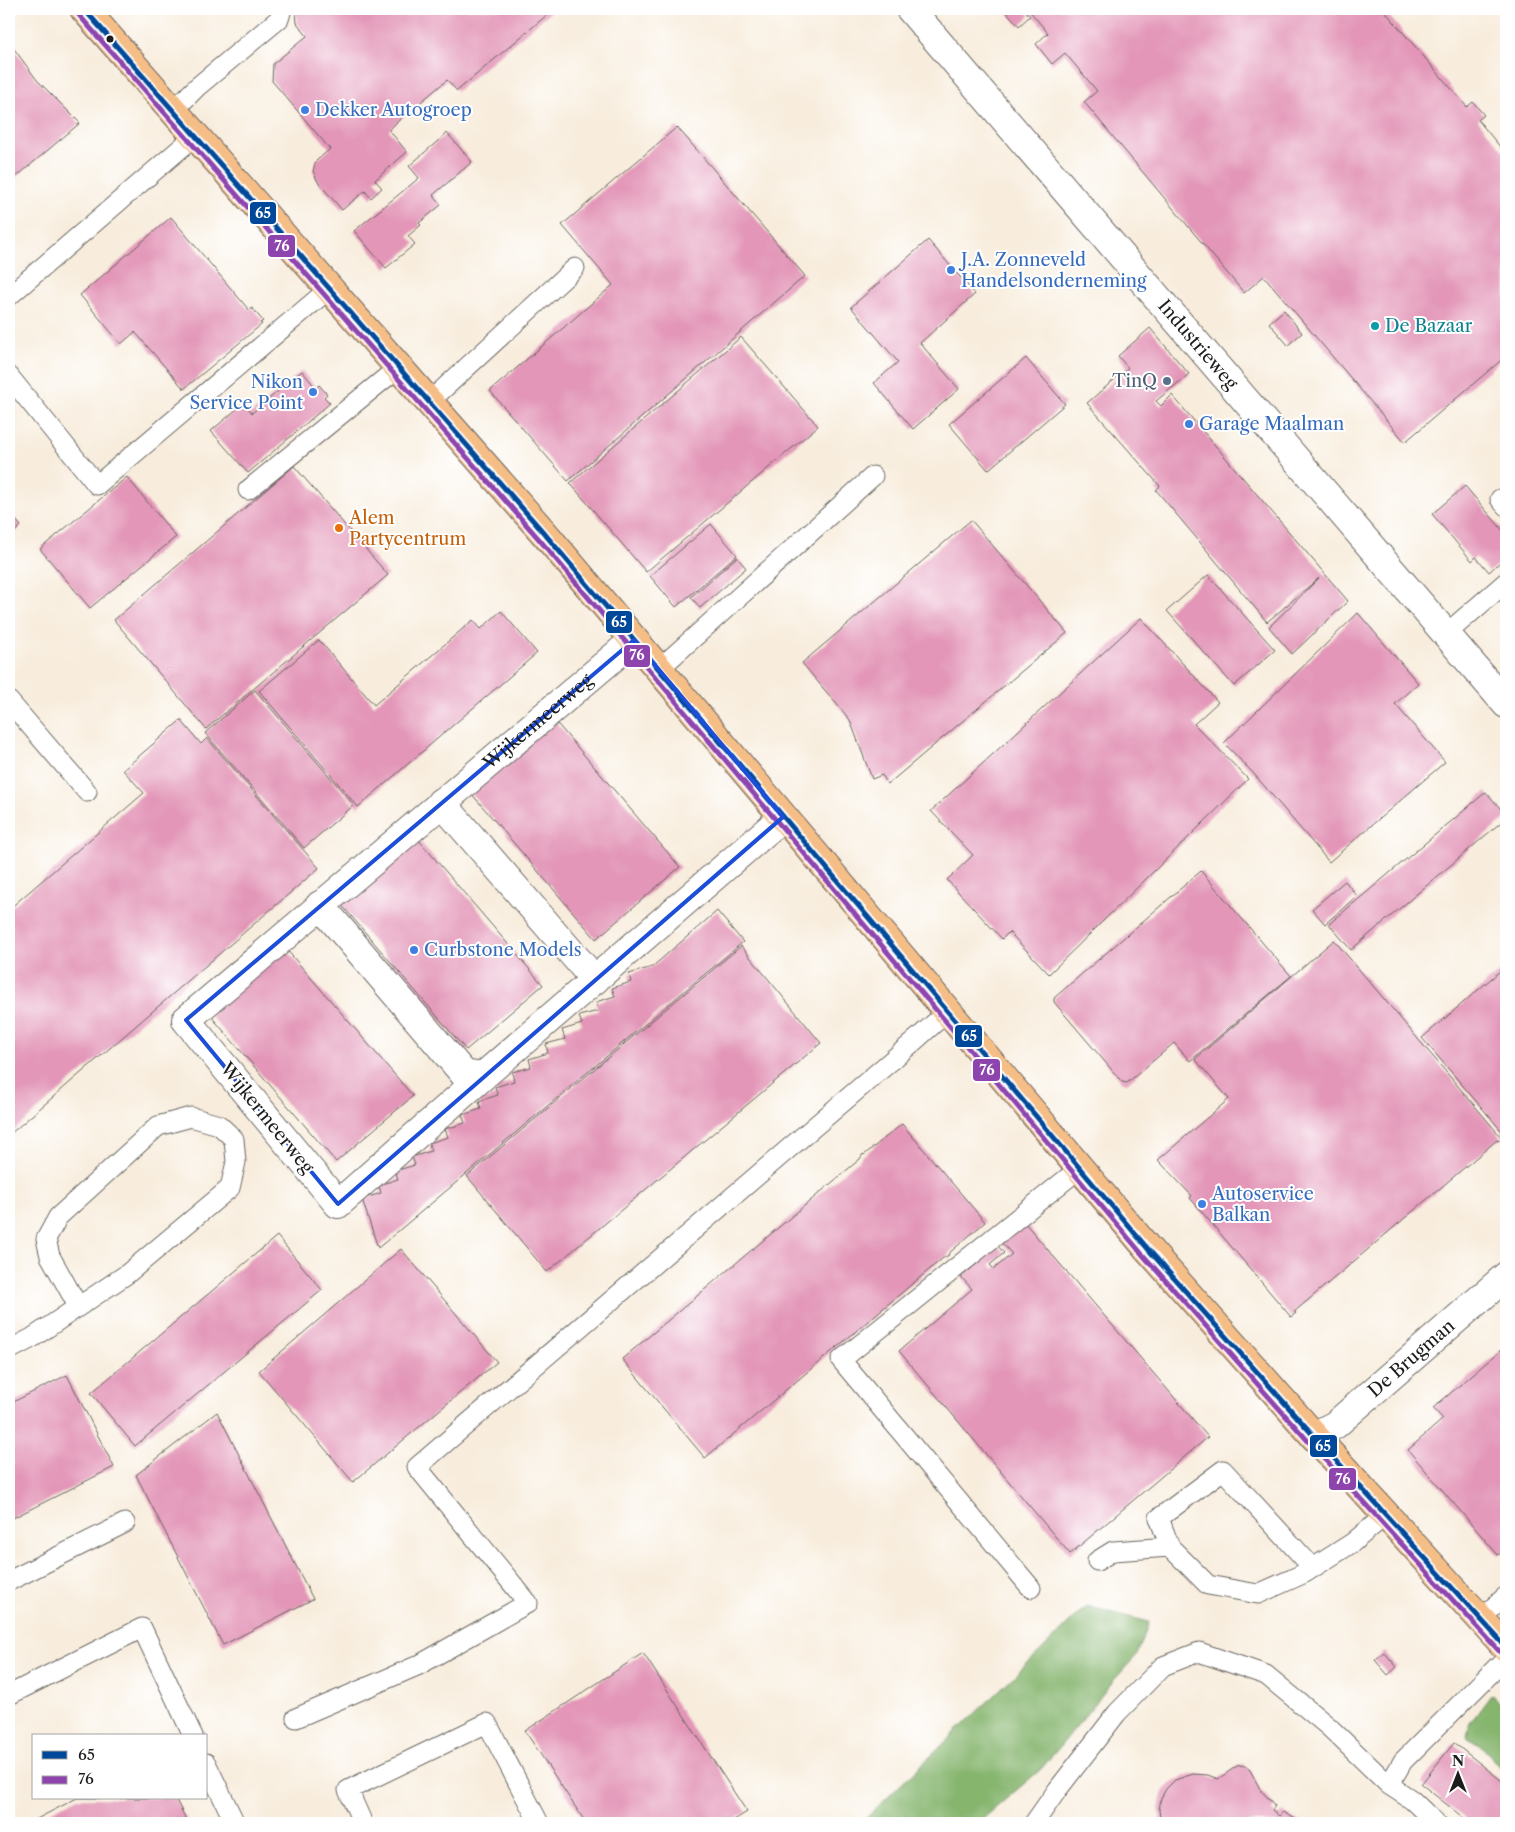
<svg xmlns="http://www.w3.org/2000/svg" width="1515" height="1832" font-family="'Libre Caslon Text',serif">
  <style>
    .forest { fill: #86b56e; stroke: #516845 }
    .building { fill: #e396b8 }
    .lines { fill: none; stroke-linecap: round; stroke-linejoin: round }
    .service-casing { stroke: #696560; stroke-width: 21 }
    .minor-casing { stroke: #696560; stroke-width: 30 }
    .primary-casing { stroke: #696560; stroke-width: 30 }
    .service { stroke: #fff; stroke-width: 19 }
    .minor { stroke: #fff; stroke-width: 28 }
    .primary { stroke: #f6be87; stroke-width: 28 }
    .bus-1-casing { stroke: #fff; stroke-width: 9 }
    .bus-2-casing { stroke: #fff; stroke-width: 9 }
    .bus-1 { stroke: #004899; stroke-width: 5 }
    .bus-2 { stroke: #8e44ad; stroke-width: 5 }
    .marked { fill: none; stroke: #1d4ed8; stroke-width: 4; stroke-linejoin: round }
    .bus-dot { fill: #1c1c1c; stroke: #fff; stroke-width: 2 }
    .shop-dot { fill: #3f7fe0; stroke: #fff; stroke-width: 2 }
    .culture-dot { fill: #0f9aa8; stroke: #fff; stroke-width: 2 }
    .service-dot { fill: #5c6f8a; stroke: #fff; stroke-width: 2 }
    .food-dot { fill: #e8710a; stroke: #fff; stroke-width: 2 }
    .labels { text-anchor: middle; stroke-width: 4; stroke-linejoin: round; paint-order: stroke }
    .shop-label { font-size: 18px; fill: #366cbe; stroke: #fff; text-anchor: start }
    .culture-label { font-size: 18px; fill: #0d838f; stroke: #fff; text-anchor: start }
    .street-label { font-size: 18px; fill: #1c1c1c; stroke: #fff }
    .service-label { font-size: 18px; fill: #4e5e75; stroke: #fff; text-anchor: end }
    .food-label { font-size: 18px; fill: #c56008; stroke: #fff; text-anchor: start }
    .line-badge { stroke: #fff; stroke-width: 2 }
    .badge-label { font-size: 14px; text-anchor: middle; font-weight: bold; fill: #fff }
  </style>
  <rect width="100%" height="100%" fill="#fff"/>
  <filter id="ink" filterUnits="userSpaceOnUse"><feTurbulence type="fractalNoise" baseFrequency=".02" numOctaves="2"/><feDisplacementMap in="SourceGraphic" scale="10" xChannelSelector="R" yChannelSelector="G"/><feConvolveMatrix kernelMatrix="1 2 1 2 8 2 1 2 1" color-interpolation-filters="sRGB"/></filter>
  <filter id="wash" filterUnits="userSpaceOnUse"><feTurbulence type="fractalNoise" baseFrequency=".0096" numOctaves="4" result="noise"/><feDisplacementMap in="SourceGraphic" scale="20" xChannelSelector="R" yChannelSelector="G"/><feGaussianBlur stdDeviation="1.12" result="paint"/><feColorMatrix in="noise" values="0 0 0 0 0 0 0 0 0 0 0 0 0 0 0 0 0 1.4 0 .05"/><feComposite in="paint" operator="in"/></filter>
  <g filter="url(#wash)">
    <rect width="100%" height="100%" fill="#f8eddd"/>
    <path class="forest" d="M 1087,1606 L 1149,1622 L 1137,1655 L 1114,1680 L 1058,1749 L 1040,1770 L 978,1823 L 861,1823 Z
      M 1491,1695 L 1506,1711 L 1506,1772 L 1482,1747 L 1467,1737 L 1470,1723 Z"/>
    <g id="blocks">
      <path class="building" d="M 299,9 L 554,9 L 457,91 L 447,80 L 397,122 L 389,130 L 407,152 L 375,180 L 382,188 L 371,198 L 365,191 L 342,210 L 318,182 L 313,171 L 316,161 L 330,149 L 272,81 L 273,64 L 307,36 L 297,23 L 296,13 Z
        M 1004,9 L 1024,9 L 1030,16 L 1019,26 Z
        M 1028,9 L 1383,9 L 1467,107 L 1473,102 L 1484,115 L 1478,120 L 1506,154 L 1506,356 L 1405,442 L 1264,276 L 1244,293 L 1084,102 L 1097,91 L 1065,53 L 1052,64 L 1036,44 L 1048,33 Z
        M 9,42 L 37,80 L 80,123 L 9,183 Z
        M 677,127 L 805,276 L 568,481 L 490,391 L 613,285 L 562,225 Z
        M 447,133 L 472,162 L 433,195 L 441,205 L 419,223 L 421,225 L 408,236 L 415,244 L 386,268 L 354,231 L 419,178 L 409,166 Z
        M 171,217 L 249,310 L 252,308 L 263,321 L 260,323 L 262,324 L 184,389 L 135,332 L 121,344 L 80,295 Z
        M 928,240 L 975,294 L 920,343 L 959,389 L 913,429 L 874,383 L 898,362 L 851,307 Z
        M 1284,310 L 1302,333 L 1288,345 L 1269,323 Z
        M 1150,328 L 1189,374 L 1156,401 L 1161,406 L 1172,395 L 1348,601 L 1292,654 L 1269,627 L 1319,578 L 1267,622 L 1156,490 L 1160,486 L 1087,403 L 1128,368 L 1118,356 Z
        M 741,337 L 818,426 L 646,572 L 570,483 Z
        M 1026,358 L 1065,404 L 988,470 L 949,424 Z
        M 302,371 L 316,388 L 319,385 L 327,394 L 324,397 L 330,403 L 248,473 L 211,431 L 244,403 L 252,413 Z
        M 294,466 L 388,575 L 206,729 L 114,620 Z
        M 127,477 L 176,537 L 90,608 L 40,549 Z
        M 1465,486 L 1506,534 L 1506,557 L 1489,572 L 1476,557 L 1472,561 L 1432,514 Z
        M 9,512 L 21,526 L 9,538 Z
        M 971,520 L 1067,633 L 888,784 L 882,775 L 872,779 L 850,720 L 802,663 Z
        M 711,524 L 737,555 L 676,607 L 650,576 Z
        M 737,557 L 746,568 L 700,608 L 691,597 Z
        M 1208,575 L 1275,650 L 1234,686 L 1167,611 Z
        M 501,611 L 537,653 L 358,807 L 259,691 L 319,640 L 374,705 L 473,620 L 481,629 Z
        M 1358,613 L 1418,683 L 1395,704 L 1445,762 L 1329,862 L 1254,774 L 1224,743 Z
        M 1141,618 L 1218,702 L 1194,724 L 1248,779 L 1049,974 L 1009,932 L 1002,939 L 947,880 L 973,855 L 931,811 Z
        M 255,690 L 354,805 L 304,848 L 205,733 Z
        M 181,720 L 201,744 L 207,738 L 319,868 L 9,1135 L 9,909 L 144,793 L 123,770 Z
        M 554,720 L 680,867 L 596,939 L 470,792 Z
        M 1486,792 L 1506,815 L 1506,818 L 1351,950 L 1329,924 Z
        M 417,838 L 543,985 L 466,1050 L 340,903 Z
        M 1201,871 L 1291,976 L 1190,1061 L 1174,1043 L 1127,1083 L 1122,1082 L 1054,1002 L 1054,998 Z
        M 1345,881 L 1357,896 L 1325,924 L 1312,909 Z
        M 717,911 L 743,942 L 378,1248 L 362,1199 L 381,1193 L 379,1185 L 398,1179 L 395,1171 L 415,1165 L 412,1157 L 431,1151 L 429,1143 L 448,1137 L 445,1129 L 465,1123 L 462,1115 L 481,1109 L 479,1101 L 498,1095 L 495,1087 L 514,1081 L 512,1072 L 531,1067 L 529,1059 L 548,1053 L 546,1044 L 565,1039 L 562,1030 L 582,1024 L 579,1016 L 598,1011 L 596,1002 L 615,996 L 612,988 L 631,982 L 629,974 L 652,967 Z
        M 1334,940 L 1502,1138 L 1498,1141 L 1497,1140 L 1294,1312 L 1296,1313 L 1291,1317 L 1190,1198 L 1192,1196 L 1158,1160 L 1229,1099 L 1195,1059 Z
        M 741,946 L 821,1043 L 547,1272 L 467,1176 Z
        M 286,949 L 413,1096 L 336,1162 L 210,1015 Z
        M 1506,966 L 1506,1136 L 1422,1038 Z
        M 902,1124 L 985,1222 L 948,1254 L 949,1255 L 943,1258 L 705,1458 L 622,1359 L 860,1159 L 863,1154 L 864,1155 Z
        M 1025,1223 L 1208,1437 L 1070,1554 L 899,1351 L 972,1289 L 961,1277 L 998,1246 L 1004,1253 L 990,1265 L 994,1269 L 1012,1254 L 1002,1243 Z
        M 277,1236 L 322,1290 L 135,1446 L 91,1393 Z
        M 401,1249 L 497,1362 L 353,1482 L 259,1371 Z
        M 1506,1346 L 1506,1548 L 1498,1555 L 1408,1450 L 1443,1419 L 1433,1408 Z
        M 67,1375 L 114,1467 L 9,1520 L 9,1404 Z
        M 217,1412 L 313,1599 L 223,1645 L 136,1475 Z
        M 1384,1652 L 1397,1667 L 1388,1675 L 1375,1660 Z
        M 643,1653 L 747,1812 L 729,1823 L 586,1823 L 525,1731 Z
        M 1454,1743 L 1506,1784 L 1506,1814 L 1499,1823 L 1470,1823 L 1421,1784 Z
        M 1237,1766 L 1244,1765 L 1250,1770 L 1260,1789 L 1275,1806 L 1272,1810 L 1279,1816 L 1283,1812 L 1301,1823 L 1161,1823 L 1159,1810 L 1161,1798 L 1166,1789 L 1175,1780 L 1193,1774 L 1208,1775 L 1218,1779 Z
        M 77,1798 L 175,1798 L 188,1823 L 29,1823 Z"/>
    </g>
  </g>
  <g filter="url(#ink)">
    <use href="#blocks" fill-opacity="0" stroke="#696560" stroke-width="1"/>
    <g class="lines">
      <g class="service-casing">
        <path id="service" d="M 173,111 L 197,87 L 279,19 L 282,9
          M 9,296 L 195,136
          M 9,376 L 97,485 L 329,289
          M 429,402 L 575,268
          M 248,490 L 399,367
          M 1500,499 L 1506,506
          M 1446,634 L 1506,582
          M 659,669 L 873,476
          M 9,701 L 87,792
          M 9,1350 L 32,1338 L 127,1274 L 230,1188 L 236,1162 L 234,1139 L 219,1125 L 191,1117 L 158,1126 L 58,1217 L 46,1239 L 50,1256 L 78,1306
          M 1170,1547 L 1159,1518 L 1223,1470 L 1313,1568
          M 1097,1561 L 1113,1551 L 1170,1547 L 1208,1585 L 1258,1594 L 1305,1573 L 1352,1543 L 1386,1515
          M 9,1581 L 125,1523
          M 1031,1588 L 841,1360 L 1080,1168
          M 1480,1619 L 1506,1596
          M 9,1695 L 142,1628 L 193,1736
          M 296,1718 L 419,1665 L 528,1603 L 417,1467 L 919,1037 L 948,1011
          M 206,1763 L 235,1823
          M 361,1819 L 348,1790 L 487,1723 L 539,1823
          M 1034,1823 L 1058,1789 L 1117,1713 L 1163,1666 L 1199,1652 L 1266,1675 L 1329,1727 L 1389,1785
          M 1436,1823 L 1412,1800 L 1389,1785 L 1403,1761 L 1506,1658"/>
      </g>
      <g class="minor-casing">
        <g id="minor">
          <path id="s1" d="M 910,9 L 1506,704"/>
          <path d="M 441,802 L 595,980"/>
          <path d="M 320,905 L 464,1074 L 482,1077 L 783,817"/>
          <path id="s2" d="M 482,1077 L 338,1204 L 186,1020 L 634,640"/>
          <path id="s3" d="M 1314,1436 L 1335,1425 L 1506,1276"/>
        </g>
      </g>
      <g class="primary-casing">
        <path id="primary" d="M 84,9 L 544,533 L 1148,1249 L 1314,1436 L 1506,1647"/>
      </g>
      <use href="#service" class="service"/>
      <use href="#minor" class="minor"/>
      <use href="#primary" class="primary"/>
      <g class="bus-1-casing">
        <path id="bus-1" d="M 84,9 L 544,533 L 1148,1249 L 1314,1436 L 1506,1647"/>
      </g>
      <g class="bus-2-casing">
        <path id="bus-2" d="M 78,14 L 538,538 L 1142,1254 L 1308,1441 L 1500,1652"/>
      </g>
      <use href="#bus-1" class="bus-1"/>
      <use href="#bus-2" class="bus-2"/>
    </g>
  </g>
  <path class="marked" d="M 634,640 L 783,817 L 338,1204 L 186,1020 Z"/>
  <circle class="bus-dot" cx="110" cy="39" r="4.5"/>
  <g class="shop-dot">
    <circle cx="305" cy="110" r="5"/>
    <circle cx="951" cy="270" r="5"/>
    <circle cx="313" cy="392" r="5"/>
    <circle cx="1189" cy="424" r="5"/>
    <circle cx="414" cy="950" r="5"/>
    <circle cx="1202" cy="1204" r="5"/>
  </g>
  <circle class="culture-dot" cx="1375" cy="326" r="5"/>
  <circle class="service-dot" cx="1167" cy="381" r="5"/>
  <circle class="food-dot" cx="339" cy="528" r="5"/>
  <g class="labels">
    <g class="shop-label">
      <text x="315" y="116">Dekker Autogroep</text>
      <text x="961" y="266">J.A. Zonneveld<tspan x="961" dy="21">Handelsonderneming</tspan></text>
      <text x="303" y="388" text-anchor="end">Nikon<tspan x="303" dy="21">Service Point</tspan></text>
      <text x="1199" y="430">Garage Maalman</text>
      <text x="424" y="956">Curbstone Models</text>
      <text x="1212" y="1200">Autoservice<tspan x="1212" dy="21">Balkan</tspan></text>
    </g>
    <g class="culture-label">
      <text x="1385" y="332">De Bazaar</text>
    </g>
    <g class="street-label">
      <text dy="6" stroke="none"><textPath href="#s1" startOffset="442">Industrieweg</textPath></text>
      <text dy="6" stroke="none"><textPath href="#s2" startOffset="892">Wijkermeerweg</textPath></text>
      <text transform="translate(267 1118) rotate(51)" y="6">Wijkermeerweg</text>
      <text dy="6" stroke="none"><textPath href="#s3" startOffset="125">De Brugman</textPath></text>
    </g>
    <g class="service-label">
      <text x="1157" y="387">TinQ</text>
    </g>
    <g class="food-label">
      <text x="349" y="524">Alem<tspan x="349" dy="21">Partycentrum</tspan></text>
    </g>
  </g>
  <g class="line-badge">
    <rect x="249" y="201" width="28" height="24" rx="5" fill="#004899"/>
    <rect x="267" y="234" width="29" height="24" rx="5" fill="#8e44ad"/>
    <rect x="605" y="610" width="28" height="24" rx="5" fill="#004899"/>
    <rect x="623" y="644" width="28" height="24" rx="5" fill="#8e44ad"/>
    <rect x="954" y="1024" width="29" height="24" rx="5" fill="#004899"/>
    <rect x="972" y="1058" width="29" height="24" rx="5" fill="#8e44ad"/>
    <rect x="1309" y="1434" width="29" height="24" rx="5" fill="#004899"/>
    <rect x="1328" y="1467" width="29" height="24" rx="5" fill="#8e44ad"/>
  </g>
  <g class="badge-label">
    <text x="263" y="218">65</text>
    <text x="282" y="251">76</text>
    <text x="619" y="627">65</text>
    <text x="637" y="660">76</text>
    <text x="969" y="1041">65</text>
    <text x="987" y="1075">76</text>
    <text x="1323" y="1451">65</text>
    <text x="1343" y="1484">76</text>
  </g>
  <rect width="1515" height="1832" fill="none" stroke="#fff" stroke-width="30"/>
  <rect x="32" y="1734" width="175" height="65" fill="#ffffff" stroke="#a4a4a4"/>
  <rect x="42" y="1751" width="25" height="8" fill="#004899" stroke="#a4a4a4"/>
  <text x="78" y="1760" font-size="15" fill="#1c1c1c">65</text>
  <rect x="42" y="1776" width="25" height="8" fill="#8e44ad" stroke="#a4a4a4"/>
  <text x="78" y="1784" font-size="15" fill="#1c1c1c">76</text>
  <g transform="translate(1458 1774)" stroke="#ffffff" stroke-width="4" paint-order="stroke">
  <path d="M0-4L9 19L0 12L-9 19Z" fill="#1c1c1c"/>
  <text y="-8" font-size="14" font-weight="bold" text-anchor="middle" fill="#1c1c1c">N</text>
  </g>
</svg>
